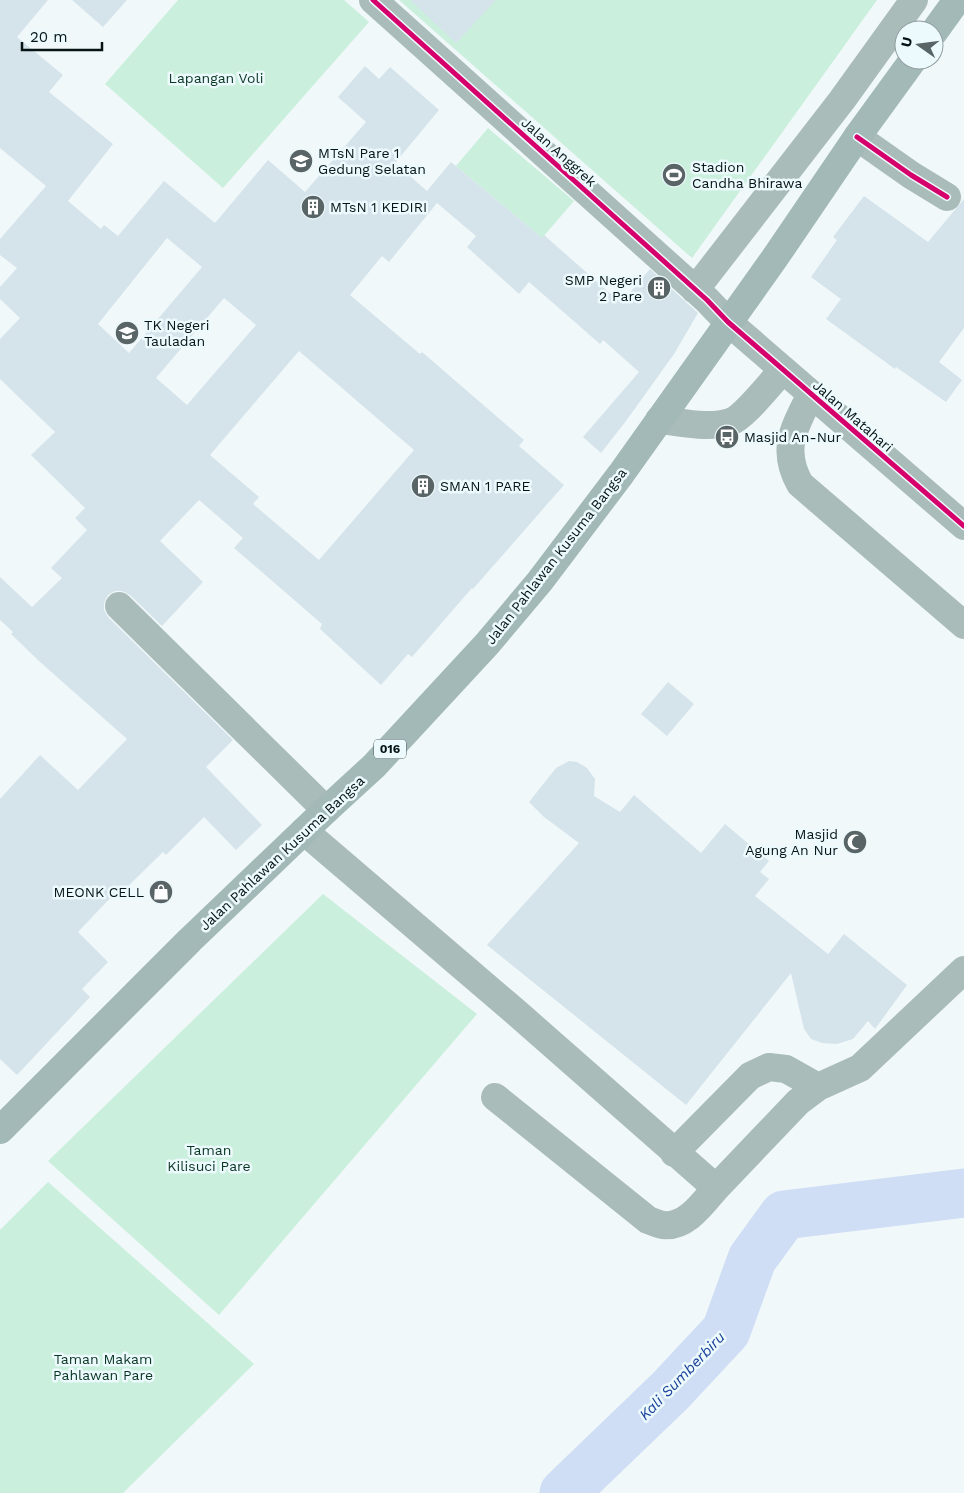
<svg xmlns="http://www.w3.org/2000/svg" width="964" height="1493" font-family="'Work Sans',sans-serif">
  <style>
    .green { fill: #caefdc }
    .lines { fill: none; stroke-linecap: round; stroke-linejoin: round }
    .river { stroke: #cfddf5; stroke-width: 49 }
    .building { fill: #d5e3eb; fill-rule: evenodd }
    .minor { stroke: #aabcb9; stroke-width: 28 }
    .major { stroke: #a3b9b8; stroke-width: 28 }
    .cycleway-casing { stroke: #edfafd; stroke-width: 8 }
    .cycleway { stroke: #d6006c; stroke-width: 5 }
    .labels { text-anchor: middle; stroke-width: 5; stroke-linejoin: round; paint-order: stroke }
    .shield { fill: #edfafd; stroke: #4c595b; stroke-width: 1 }
    .shield-label { font-size: 12px; font-weight: bold; fill: #071416 }
    .park-label { font-size: 14px; fill: #093622; stroke: #edfafd }
    .street-label { font-size: 14px; fill: #071416; stroke: #edfafd }
    .poi-label { font-size: 14px; fill: #071416; stroke: #edfafd; text-anchor: start }
    .water-label { font-size: 15px; font-style: italic; fill: #1a409a; stroke: #edfafd }
  </style>
  <rect width="100%" height="100%" fill="#f0f8fa"/>
  <path class="green" d="M 178,0 L 344,0 L 369,22 L 223,188 L 105,84 Z
    M 399,0 L 877,0 L 692,258 Z
    M 488,128 L 574,201 L 542,238 L 456,166 Z
    M 323,894 L 477,1014 L 219,1315 L 48,1161 Z
    M 48,1182 L 254,1364 L 123,1493 L 0,1493 L 0,1230 Z"/>
  <g class="lines">
    <path class="river" d="M 564,1493 L 670,1391 L 726,1331 L 752,1259 L 784,1215 L 964,1193"/>
  </g>
  <path class="building" d="M 0,0 L 48,0 L 17,37 L 63,75 L 49,92 L 113,144 L 68,201 L 101,229 L 104,225 L 118,236 L 164,181 L 215,223 L 268,160 L 305,192 L 366,122 L 338,97 L 365,66 L 379,79 L 390,67 L 439,110 L 395,163 L 427,191 L 451,162 L 542,238 L 544,235 L 621,303 L 650,269 L 698,313 L 674,354 L 626,421 L 601,453 L 583,437 L 639,372 L 603,340 L 600,344 L 529,282 L 519,294 L 467,247 L 476,236 L 437,203 L 389,262 L 382,256 L 350,295 L 420,354 L 422,352 L 524,440 L 519,446 L 564,485 L 473,589 L 472,588 L 412,657 L 408,654 L 381,685 L 320,629 L 322,624 L 234,548 L 243,538 L 199,500 L 160,541 L 203,582 L 162,626 L 130,595 L 122,591 L 115,591 L 108,595 L 104,603 L 104,610 L 108,617 L 233,740 L 206,767 L 262,825 L 236,850 L 204,817 L 166,855 L 163,852 L 117,897 L 114,894 L 78,932 L 108,962 L 82,989 L 90,997 L 17,1075 L 0,1059 L 0,799 L 40,755 L 78,790 L 127,739 L 39,661 L 11,634 L 13,632 L 0,620 L 0,577 L 32,607 L 62,578 L 51,568 L 87,530 L 75,518 L 85,508 L 31,455 L 55,432 L 0,379 L 0,339 L 20,318 L 0,299 L 0,287 L 17,268 L 0,255 L 0,239 L 46,186 L 0,148 ZM 167,238 L 202,267 L 129,353 L 98,324 ZM 224,298 L 256,325 L 187,405 L 156,378 ZM 299,351 L 414,450 L 319,560 L 253,504 L 259,497 L 210,455 Z
    M 72,0 L 127,0 L 103,27 Z
    M 410,0 L 496,0 L 456,43 Z
    M 864,196 L 928,242 L 964,199 L 964,328 L 939,362 L 962,380 L 946,402 L 896,367 L 895,369 L 826,319 L 841,299 L 811,277 L 837,240 L 833,237 Z
    M 668,682 L 694,704 L 667,736 L 641,714 Z
    M 569,761 L 577,762 L 587,768 L 595,779 L 594,796 L 620,812 L 634,795 L 701,853 L 725,824 L 769,861 L 760,872 L 769,879 L 755,896 L 828,954 L 844,934 L 907,985 L 875,1029 L 868,1021 L 853,1039 L 837,1044 L 822,1043 L 811,1039 L 804,1029 L 791,973 L 686,1105 L 487,945 L 579,843 L 544,817 L 529,802 L 556,768 Z"/>
  <g class="lines">
    <path class="minor" d="M 373,0 L 707,300 L 728,322 L 964,526
      M 857,137 L 911,175 L 947,197
      M 695,290 L 842,100 L 914,0
      M 811,394 C 795,427 780,448 800,484 L 964,625
      M 659,420 C 681,422 709,429 730,422 C 744,418 771,382 783,370
      M 119,606 L 326,810
      M 304,831 L 518,1014 L 716,1188 L 798,1102 L 818,1087 L 860,1068 L 964,970
      M 495,1097 L 648,1220 C 653,1222 658,1224 663,1225 C 686,1228 703,1203 716,1188
      M 674,1153 L 750,1076 L 769,1067 L 786,1069 L 818,1087"/>
    <path class="major" d="M 934,32 L 957,0
      M 0,1130 L 190,940 L 326,810 L 374,766 L 487,644 L 540,581 L 621,474 L 774,259 L 857,137 L 913,60"/>
    <g class="cycleway-casing">
      <path id="cycleway" d="M 373,0 L 707,300 L 728,322 L 964,526
        M 857,137 L 911,175 L 947,197"/>
    </g>
    <use href="#cycleway" class="cycleway"/>
  </g>
  <defs>
    <g id="school-disc" transform="scale(1.25)"><circle r="9.5" fill="#596466" stroke="#edfafd"/><path d="M0-5L7-2L0 1L-7-2ZM-4 1L0 2.5L4 1V4Q0 6-4 4Z" fill="#fff"/></g>
    <g id="stadium-disc" transform="scale(1.25)"><circle r="9.5" fill="#596466" stroke="#edfafd"/><path d="M0-5a6.5 5 0 1 0 0 10a6.5 5 0 1 0 0-10ZM-3.5-1.8h7v3.6h-7Z" fill="#fff"/></g>
    <g id="building-disc" transform="scale(1.25)"><circle r="9.5" fill="#596466" stroke="#edfafd"/><path d="M-4-6H4V6H1V3H-1V6H-4ZM-2.5-4.3h1.7v1.8h-1.7ZM.8-4.3h1.7v1.8H.8ZM-2.5-1h1.7V.8h-1.7ZM.8-1h1.7V.8H.8Z" fill="#fff"/></g>
    <g id="bus-disc" transform="scale(1.25)"><circle r="9.5" fill="#596466" stroke="#edfafd"/><path d="M-5-6H5V4H4V6H2V4H-2V6H-4V4H-5ZM-3.5-4V0h7V-4ZM-3.5 1.2v1.5H-2V1.2ZM2 1.2v1.5H3.5V1.2Z" fill="#fff"/></g>
    <g id="mosque-disc" transform="scale(1.25)"><circle r="9.5" fill="#596466" stroke="#edfafd"/><path d="M3.5-4.9A6 6 0 1 0 3.5 4.9A5 5 0 1 1 3.5-4.9Z" fill="#fff"/></g>
    <g id="shop-disc" transform="scale(1.25)"><circle r="9.5" fill="#596466" stroke="#edfafd"/><path d="M-5-2.5h2.3a2.7 3.5 0 0 1 5.4 0H5L5.5 6h-11ZM-1.5-2.5h3a1.5 2.3 0 0 0-3 0Z" fill="#fff"/></g>
  </defs>
  <g fill-rule="evenodd">
    <use href="#school-disc" x="301" y="161"/>
    <use href="#stadium-disc" x="674" y="175"/>
    <use href="#building-disc" x="313" y="207"/>
    <use href="#building-disc" x="659" y="288"/>
    <use href="#school-disc" x="127" y="333"/>
    <use href="#bus-disc" x="727" y="437"/>
    <use href="#building-disc" x="423" y="486"/>
    <use href="#mosque-disc" x="855" y="842"/>
    <use href="#shop-disc" x="161" y="892"/>
  </g>
  <g class="labels">
    <rect class="shield" x="374" y="739.5" width="32" height="19" rx="4"/>
    <g class="shield-label">
      <text x="390" y="753">016</text>
    </g>
    <g class="park-label">
      <text x="216" y="83">Lapangan Voli</text>
      <text x="209" y="1155">Taman<tspan x="209" dy="16">Kilisuci Pare</tspan></text>
      <text x="103" y="1364">Taman Makam<tspan x="103" dy="16">Pahlawan Pare</tspan></text>
    </g>
    <g class="street-label">
      <text transform="translate(559 152) rotate(42)" y="5">Jalan Anggrek</text>
      <text transform="translate(853 416) rotate(41)" y="5">Jalan Matahari</text>
      <text transform="translate(556 556) rotate(-52)" y="5">Jalan Pahlawan Kusuma Bangsa</text>
      <text transform="translate(282 853) rotate(-43)" y="5">Jalan Pahlawan Kusuma Bangsa</text>
    </g>
    <g class="poi-label">
      <text x="318" y="158">MTsN Pare 1<tspan x="318" dy="16">Gedung Selatan</tspan></text>
      <text x="692" y="172">Stadion<tspan x="692" dy="16">Candha Bhirawa</tspan></text>
      <text x="330" y="212">MTsN 1 KEDIRI</text>
      <text x="642" y="285" text-anchor="end">SMP Negeri<tspan x="642" dy="16">2 Pare</tspan></text>
      <text x="144" y="330">TK Negeri<tspan x="144" dy="16">Tauladan</tspan></text>
      <text x="744" y="442">Masjid An-Nur</text>
      <text x="440" y="491">SMAN 1 PARE</text>
      <text x="838" y="839" text-anchor="end">Masjid<tspan x="838" dy="16">Agung An Nur</tspan></text>
      <text x="144" y="897" text-anchor="end">MEONK CELL</text>
    </g>
    <g class="water-label">
      <text transform="translate(682 1376) rotate(-46)" y="5">Kali Sumberbiru</text>
    </g>
  </g>
  <g transform="translate(919 45) rotate(284)"><circle r="24" fill="#edfafd" stroke="#919ea1"/>
  <path d="M0-4L9 19L0 12L-9 19Z" fill="#596466"/>
  <text y="-8" font-size="14" font-weight="bold" text-anchor="middle" fill="#071416">U</text>
  </g>
  <path d="M22 42v8h80v-8" fill="none" stroke="#071416" stroke-width="2.5"/>
  <text x="30" y="42" font-size="15" fill="#071416" stroke="#edfafd" stroke-width="4" paint-order="stroke">20 m</text>
</svg>
